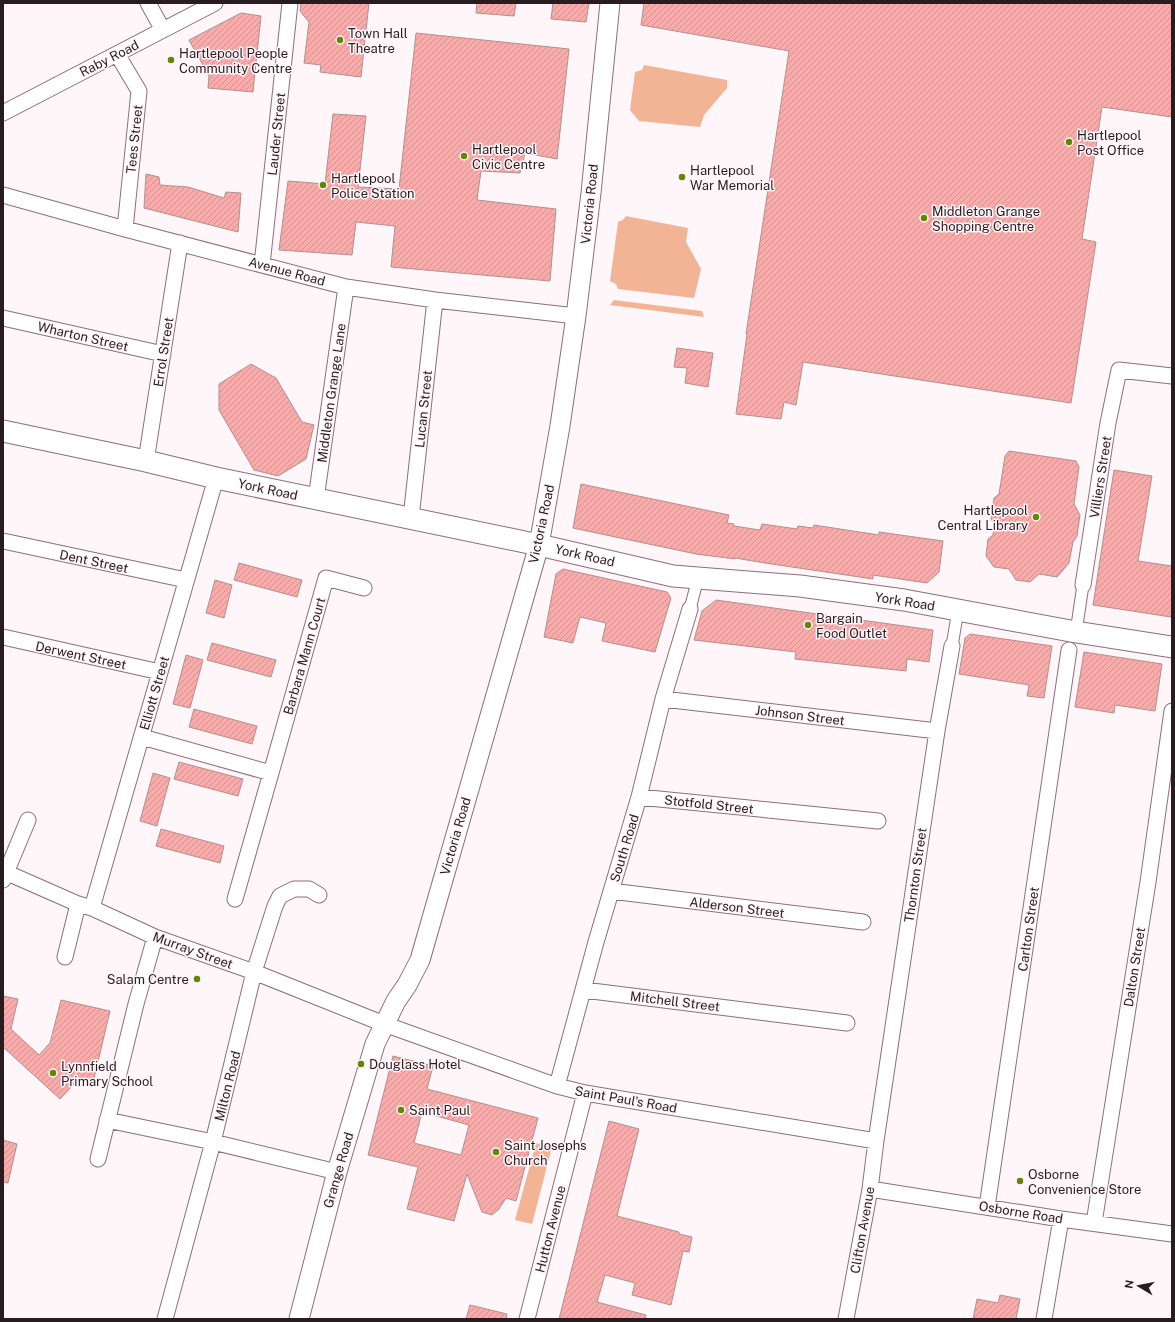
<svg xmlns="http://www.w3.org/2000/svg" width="1175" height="1322" font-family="'Public Sans',sans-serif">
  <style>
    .green { fill: #f3b496 }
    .building { fill: url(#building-hatch); stroke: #b58f8e; fill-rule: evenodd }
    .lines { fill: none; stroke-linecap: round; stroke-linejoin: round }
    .pedestrian-casing { stroke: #8f6d7b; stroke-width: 13 }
    .minor-casing { stroke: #8f6d7b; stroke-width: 17 }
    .tertiary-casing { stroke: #8f6d7b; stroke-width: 21 }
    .secondary-casing { stroke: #8f6d7b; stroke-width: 23 }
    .pedestrian { stroke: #fff; stroke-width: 11 }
    .minor { stroke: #fff; stroke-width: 15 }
    .tertiary { stroke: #fff; stroke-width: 19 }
    .secondary { stroke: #fff; stroke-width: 21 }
    .poi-dot { fill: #648605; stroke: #fef6f9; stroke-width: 1.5 }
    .labels { text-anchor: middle; stroke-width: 3; stroke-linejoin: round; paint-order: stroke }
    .poi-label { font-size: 13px; fill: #291c21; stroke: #fef6f9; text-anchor: start }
    .street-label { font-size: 13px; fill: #291c21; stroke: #fef6f9 }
  </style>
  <defs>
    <pattern id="building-hatch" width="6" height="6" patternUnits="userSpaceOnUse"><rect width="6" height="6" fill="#f7abab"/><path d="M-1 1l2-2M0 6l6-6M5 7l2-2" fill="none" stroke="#d49393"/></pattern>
  </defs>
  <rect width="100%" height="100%" fill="#fef6f9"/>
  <path class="green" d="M 644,65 L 727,80 L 727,88 L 704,115 L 700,127 L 639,121 L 630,110 L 635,72 L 642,70 Z
    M 626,216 L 688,228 L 686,242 L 701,269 L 694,298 L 618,289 L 616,284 L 610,281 L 618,222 L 623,220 Z
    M 614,300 L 702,311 L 704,317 L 610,305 Z
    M 536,1143 L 552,1147 L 532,1224 L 515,1220 Z"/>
  <path class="building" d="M 301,3 L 369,3 L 361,77 L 320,72 L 321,65 L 304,63 L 309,22 L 300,11 Z
    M 477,3 L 516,3 L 514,16 L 476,13 Z
    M 553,3 L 589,3 L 586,22 L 551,19 Z
    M 644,3 L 1172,3 L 1172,117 L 1102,107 L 1082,239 L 1096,242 L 1071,403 L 803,362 L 796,405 L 784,402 L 781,419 L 736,414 L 747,334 L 746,334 L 789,51 L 641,25 Z
    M 241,13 L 261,16 L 253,92 L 208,88 L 209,76 L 189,40 Z
    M 416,33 L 569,49 L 557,159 L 525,153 L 520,173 L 481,171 L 477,200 L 556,209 L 550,281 L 391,267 L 395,226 L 356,222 L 352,255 L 279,250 L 288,181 L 325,184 L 333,114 L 366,116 L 358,187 L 399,189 Z
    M 146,174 L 159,177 L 160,185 L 188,187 L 224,198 L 226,192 L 241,193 L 238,232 L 144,208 Z
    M 677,348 L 713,353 L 708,387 L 685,383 L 687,368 L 674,367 Z
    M 251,364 L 276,378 L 302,422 L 314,425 L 306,459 L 278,476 L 254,470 L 219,410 L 219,384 Z
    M 1009,451 L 1076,461 L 1079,467 L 1074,504 L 1080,515 L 1077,536 L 1073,542 L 1069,563 L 1057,577 L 1039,574 L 1030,582 L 1016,580 L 1009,569 L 994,567 L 986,556 L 988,539 L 993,535 L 994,523 L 991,519 L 994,498 L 999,494 L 1005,456 Z
    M 1114,470 L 1152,476 L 1138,561 L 1172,566 L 1172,608 L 1171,617 L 1093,605 Z
    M 581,484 L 729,515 L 727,523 L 734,524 L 734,526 L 760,530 L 762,524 L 797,529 L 798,526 L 813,528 L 814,525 L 879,535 L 879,532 L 943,541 L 939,572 L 927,583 L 873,575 L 873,579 L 765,563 L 735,558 L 735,559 L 696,554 L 573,528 Z
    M 239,563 L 302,580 L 297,597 L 234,580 Z
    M 563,569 L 667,592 L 671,598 L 655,652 L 602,641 L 606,623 L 580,617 L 573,643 L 544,637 L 556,574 Z
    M 215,580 L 232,585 L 224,618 L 206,613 Z
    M 716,600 L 933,630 L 929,662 L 907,659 L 906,671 L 795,659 L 796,652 L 694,640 L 702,611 Z
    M 970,634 L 1052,646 L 1044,698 L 1027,696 L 1029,685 L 959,674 L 965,638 Z
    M 212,643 L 276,660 L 271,677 L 207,660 Z
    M 1084,652 L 1162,664 L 1155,711 L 1115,705 L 1114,713 L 1075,707 Z
    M 186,655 L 203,660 L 190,708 L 173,704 Z
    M 194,709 L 257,726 L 252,744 L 189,727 Z
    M 179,762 L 243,779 L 238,796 L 174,779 Z
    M 153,773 L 170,778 L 157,826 L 140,821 Z
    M 161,829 L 224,846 L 220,863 L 156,846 Z
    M 3,996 L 18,999 L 11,1029 L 39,1055 L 50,1043 L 61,1000 L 110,1011 L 92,1087 L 75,1083 L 60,1099 L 3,1047 Z
    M 393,1056 L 433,1066 L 427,1089 L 538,1118 L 516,1201 L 506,1198 L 499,1209 L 492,1215 L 482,1212 L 467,1174 L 454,1221 L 407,1209 L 418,1167 L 368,1155 ZM 422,1112 L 469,1125 L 461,1155 L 414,1143 Z
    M 609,1121 L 639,1129 L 617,1216 L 679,1232 L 679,1234 L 692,1237 L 689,1252 L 683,1251 L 671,1305 L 632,1295 L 635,1283 L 605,1275 L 597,1302 L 646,1315 L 645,1319 L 559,1319 Z
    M 3,1140 L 17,1144 L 8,1183 L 3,1182 Z
    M 1000,1295 L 1020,1299 L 1016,1319 L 973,1319 L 977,1299 L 998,1303 Z
    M 470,1305 L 507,1314 L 506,1319 L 466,1319 Z"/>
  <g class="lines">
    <g class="pedestrian-casing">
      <path id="pedestrian" d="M 690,609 L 698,578
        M 1076,632 L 1083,585
        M 952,646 L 958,610"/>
    </g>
    <g class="minor-casing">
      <path id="minor" d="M 148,3 L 163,30
        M 117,54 L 139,91 L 125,229
        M 3,113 L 215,3
        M 3,195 L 125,229 L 346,287 L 435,300 L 576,316
        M 262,265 L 290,3
        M 3,318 L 163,354
        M 146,461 L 180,243
        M 316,499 L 346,287
        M 411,518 L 435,300
        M 3,541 L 186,580
        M 1083,585 L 1108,423 L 1119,370 L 1172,376
        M 3,637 L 160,672
        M 663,699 L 937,731
        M 142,737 L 271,773 L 326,578 L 364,588
        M 639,797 L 878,821
        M 3,871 L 78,904 L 92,908 L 155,937 L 254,972 L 384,1024 L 557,1086 L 585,1093 L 876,1141
        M 3,880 L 28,820
        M 611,891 L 863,922
        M 235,899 L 271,773
        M 92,908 L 216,478
        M 65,957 L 78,904
        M 584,990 L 847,1023
        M 557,1086 L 596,942 L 639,797 L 663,699 L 690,609
        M 107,1120 L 213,1142 L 337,1172
        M 98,1159 L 136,1004 L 155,937
        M 870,1189 L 1061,1219 L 1172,1234
        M 987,1207 L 1069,650
        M 1094,1223 L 1148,882 L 1172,711
        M 165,1319 L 213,1142 L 254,972 L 275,906 L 280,896 L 294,889 L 309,889 L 319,895
        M 527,1319 L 585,1093
        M 846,1319 L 870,1189 L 876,1141 L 937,731 L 952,646
        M 1044,1319 L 1061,1219"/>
    </g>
    <g class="tertiary-casing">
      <path id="tertiary" d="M 299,1319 L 337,1172 L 375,1044 L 396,1001 L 407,985 L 420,960 L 539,545 L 560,426 L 576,316 L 591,193 L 610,3"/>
    </g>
    <g class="secondary-casing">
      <path id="secondary" d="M 3,431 L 146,461 L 216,478 L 539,545 L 673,576 L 800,586 L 904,600 L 1076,632 L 1172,647"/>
    </g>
    <use href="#pedestrian" class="pedestrian"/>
    <use href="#minor" class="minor"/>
    <use href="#tertiary" class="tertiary"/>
    <use href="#secondary" class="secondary"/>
  </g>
  <g class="poi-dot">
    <circle cx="340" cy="40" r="4"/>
    <circle cx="171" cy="60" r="4"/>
    <circle cx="1069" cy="142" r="4"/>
    <circle cx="464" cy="156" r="4"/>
    <circle cx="682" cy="177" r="4"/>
    <circle cx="323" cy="185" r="4"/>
    <circle cx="924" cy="218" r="4"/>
    <circle cx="1036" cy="517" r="4"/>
    <circle cx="808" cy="625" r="4"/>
    <circle cx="197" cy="979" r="4"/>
    <circle cx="361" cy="1064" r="4"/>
    <circle cx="53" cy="1073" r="4"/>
    <circle cx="401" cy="1110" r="4"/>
    <circle cx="496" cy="1152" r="4"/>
    <circle cx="1020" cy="1181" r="4"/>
  </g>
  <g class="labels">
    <g class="poi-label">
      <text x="348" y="38">Town Hall<tspan x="348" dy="15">Theatre</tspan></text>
      <text x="179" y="58">Hartlepool People<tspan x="179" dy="15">Community Centre</tspan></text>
      <text x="1077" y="140">Hartlepool<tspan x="1077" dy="15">Post Office</tspan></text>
      <text x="472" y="154">Hartlepool<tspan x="472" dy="15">Civic Centre</tspan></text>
      <text x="690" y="175">Hartlepool<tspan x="690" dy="15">War Memorial</tspan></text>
      <text x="331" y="183">Hartlepool<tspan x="331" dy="15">Police Station</tspan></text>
      <text x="932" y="216">Middleton Grange<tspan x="932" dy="15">Shopping Centre</tspan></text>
      <text x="1028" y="515" text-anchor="end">Hartlepool<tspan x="1028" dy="15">Central Library</tspan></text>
      <text x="816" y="623">Bargain<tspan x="816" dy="15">Food Outlet</tspan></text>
      <text x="189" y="984" text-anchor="end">Salam Centre</text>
      <text x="369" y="1069">Douglass Hotel</text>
      <text x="61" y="1071">Lynnfield<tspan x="61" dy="15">Primary School</tspan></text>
      <text x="409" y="1115">Saint Paul</text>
      <text x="504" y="1150">Saint Josephs<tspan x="504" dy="15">Church</tspan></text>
      <text x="1028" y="1179">Osborne<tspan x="1028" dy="15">Convenience Store</tspan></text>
    </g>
    <g class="street-label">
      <text transform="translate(109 58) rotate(-27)" y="5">Raby Road</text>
      <text transform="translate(276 134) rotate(-84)" y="5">Lauder Street</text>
      <text transform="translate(134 139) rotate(-84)" y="5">Tees Street</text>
      <text transform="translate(589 204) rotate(-84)" y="5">Victoria Road</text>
      <text transform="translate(287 271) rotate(15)" y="5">Avenue Road</text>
      <text transform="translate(83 336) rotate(13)" y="5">Wharton Street</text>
      <text transform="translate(163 352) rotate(-81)" y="5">Errol Street</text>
      <text transform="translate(331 393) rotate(-82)" y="5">Middleton Grange Lane</text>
      <text transform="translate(423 409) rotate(-84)" y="5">Lucan Street</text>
      <text transform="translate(1100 477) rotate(-81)" y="5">Villiers Street</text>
      <text transform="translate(268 489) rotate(12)" y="5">York Road</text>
      <text transform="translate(541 524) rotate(-78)" y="5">Victoria Road</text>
      <text transform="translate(585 555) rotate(13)" y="5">York Road</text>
      <text transform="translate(94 561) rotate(12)" y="5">Dent Street</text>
      <text transform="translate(905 601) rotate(9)" y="5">York Road</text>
      <text transform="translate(81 655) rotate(12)" y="5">Derwent Street</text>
      <text transform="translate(304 656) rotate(-74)" y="5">Barbara Mann Court</text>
      <text transform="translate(154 693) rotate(-74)" y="5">Elliott Street</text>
      <text transform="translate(800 715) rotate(7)" y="5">Johnson Street</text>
      <text transform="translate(709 804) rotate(6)" y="5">Stotfold Street</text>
      <text transform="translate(455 836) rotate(-74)" y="5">Victoria Road</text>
      <text transform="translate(624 848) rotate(-73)" y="5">South Road</text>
      <text transform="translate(915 875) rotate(-82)" y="5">Thornton Street</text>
      <text transform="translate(737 907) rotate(7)" y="5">Alderson Street</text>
      <text transform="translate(1028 929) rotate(-82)" y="5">Carlton Street</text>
      <text transform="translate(193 950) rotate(20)" y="5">Murray Street</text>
      <text transform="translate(1134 967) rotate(-81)" y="5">Dalton Street</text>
      <text transform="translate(675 1001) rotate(7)" y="5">Mitchell Street</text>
      <text transform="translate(227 1086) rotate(-76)" y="5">Milton Road</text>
      <text transform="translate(626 1099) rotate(10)" y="5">Saint Paul's Road</text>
      <text transform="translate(338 1170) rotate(-74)" y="5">Grange Road</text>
      <text transform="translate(1021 1212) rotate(9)" y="5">Osborne Road</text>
      <text transform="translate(550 1229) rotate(-76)" y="5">Hutton Avenue</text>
      <text transform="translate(862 1230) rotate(-80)" y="5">Clifton Avenue</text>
    </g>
  </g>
  <rect width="1175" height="1322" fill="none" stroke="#291c21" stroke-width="8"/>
  <g transform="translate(1139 1286) rotate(280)" stroke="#fef6f9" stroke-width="3" paint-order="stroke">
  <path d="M0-3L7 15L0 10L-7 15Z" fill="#291c21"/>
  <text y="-6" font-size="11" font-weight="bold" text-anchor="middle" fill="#291c21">N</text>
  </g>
</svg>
